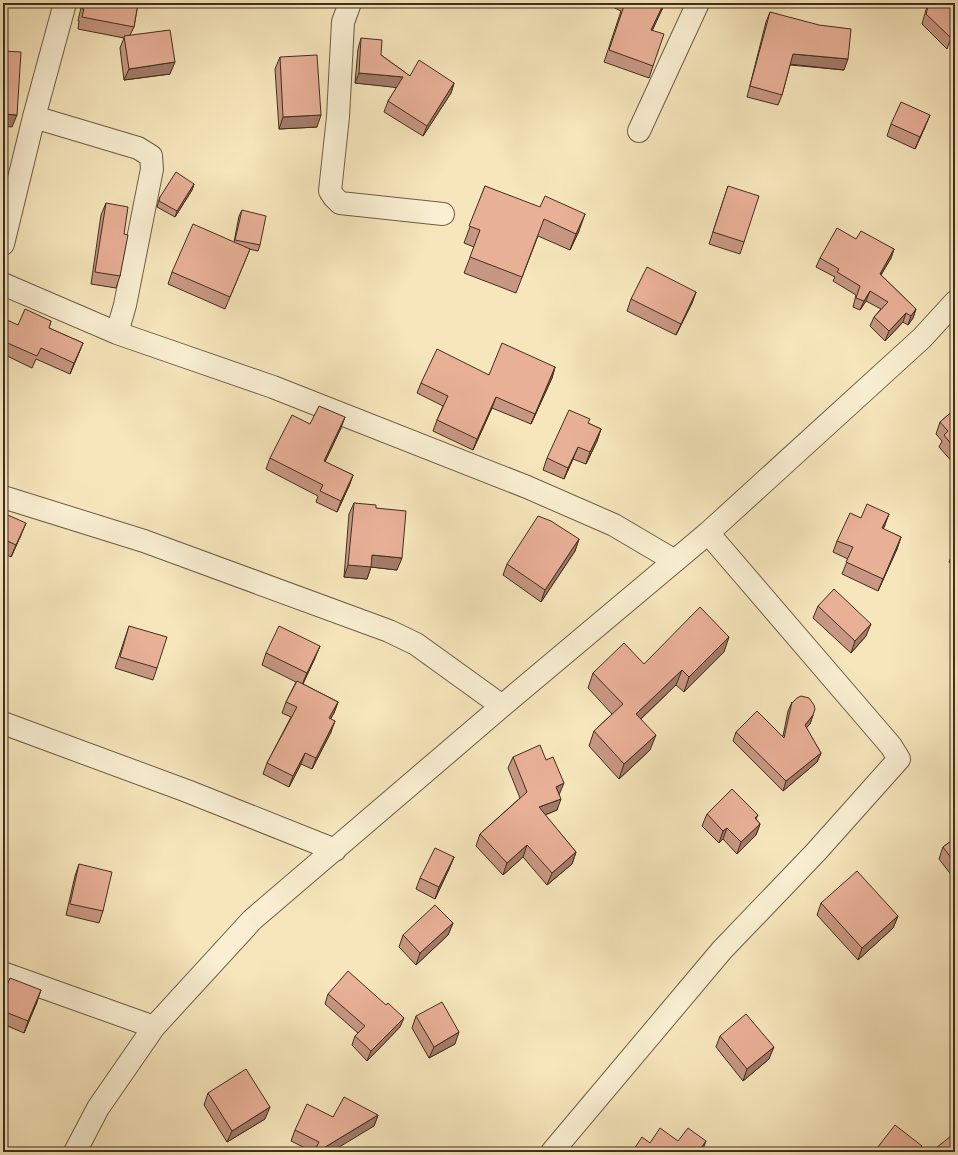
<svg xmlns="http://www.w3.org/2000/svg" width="958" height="1155" font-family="'IM FELL Great Primer',serif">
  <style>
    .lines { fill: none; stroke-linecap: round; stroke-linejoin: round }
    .street-casing { stroke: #6e5d44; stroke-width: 24 }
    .street { stroke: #faefd3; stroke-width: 22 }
    .wall { fill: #c89783; stroke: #402f1c }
    .shaded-wall { fill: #a37b6a; stroke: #402f1c }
    .building { fill: #e9b098; stroke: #402f1c }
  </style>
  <rect width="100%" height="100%" fill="#f7e6bc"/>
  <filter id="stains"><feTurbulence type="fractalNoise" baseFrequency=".005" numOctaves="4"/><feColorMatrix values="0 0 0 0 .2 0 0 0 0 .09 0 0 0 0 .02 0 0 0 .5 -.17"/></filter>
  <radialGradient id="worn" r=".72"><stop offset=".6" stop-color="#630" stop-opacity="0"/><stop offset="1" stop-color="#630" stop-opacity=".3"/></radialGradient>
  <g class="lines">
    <g class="street-casing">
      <path id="street" d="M 350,3 L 343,22 L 338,117 L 330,191 L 334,197 L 340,203 L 443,214
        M 34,117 L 138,148 L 151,156 L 152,169 L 125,305 L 117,333 L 273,387 L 527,487 L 614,525 L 675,561
        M 639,131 L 698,3
        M 3,244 L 34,117 L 65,3
        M 3,284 L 117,333
        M 3,497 L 144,541 L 389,631 L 416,644 L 502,706
        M 3,723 L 187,791 L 335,850
        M 3,973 L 154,1027
        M 75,1152 L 98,1108 L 154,1027 L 252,920 L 502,706 L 708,533 L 922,338 L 955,302
        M 552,1152 L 722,950 L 816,852 L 899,759 L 891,746 L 708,533"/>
    </g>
    <use href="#street" class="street"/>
  </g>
  <path class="wall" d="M 82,3 L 138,3 L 134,27 L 130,35 L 170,74 L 124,80 L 120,48 L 124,38 L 78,29 L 79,21 L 78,21 Z
    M 607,3 L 665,3 L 652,30 L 653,66 L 649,78 L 604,62 L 621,11 L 606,4 Z
    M 928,3 L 955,3 L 951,38 L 947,49 L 922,24 Z
    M 770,12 L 844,70 L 790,65 L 782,95 L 778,105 L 747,97 L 766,22 Z
    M 361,38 L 381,55 L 410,76 L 454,83 L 451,93 L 423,136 L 384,112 L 388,101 L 397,87 L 355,83 L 358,49 Z
    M 280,57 L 317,127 L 279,129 L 275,69 Z
    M 891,124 L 925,127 L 915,149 L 887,136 Z
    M 194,184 L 192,190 L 175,217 L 157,207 L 160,197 Z
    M 485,186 L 579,231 L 570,250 L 538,236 L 516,293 L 464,273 L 474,247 L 464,243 Z
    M 728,186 L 744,242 L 740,254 L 709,244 Z
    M 106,203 L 124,234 L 120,276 L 116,288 L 91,284 L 101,215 Z
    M 242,210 L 260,245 L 258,251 L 249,249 L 250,249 L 225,309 L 168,284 L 172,272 L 234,242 L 239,216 Z
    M 856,239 L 894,249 L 891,258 L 881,275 L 916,309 L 913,318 L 908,325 L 903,322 L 885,341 L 870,326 L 874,317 L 881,309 L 866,301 L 860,310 L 853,307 L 856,295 L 833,281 L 835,277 L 816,267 L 820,258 Z
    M 696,292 L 692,303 L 676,335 L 627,311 L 631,299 Z
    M 51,321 L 49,328 L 83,343 L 78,355 L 70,374 L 36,359 L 32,368 L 3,354 L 3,324 L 18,325 Z
    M 555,367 L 552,378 L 531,424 L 492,408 L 473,450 L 433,431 L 437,420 L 443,406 L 417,393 L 421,383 Z
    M 955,409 L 955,465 L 939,447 L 942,441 L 936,434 L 940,422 Z
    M 588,423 L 601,429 L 597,441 L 586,464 L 573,459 L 564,479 L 543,470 L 547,458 Z
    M 310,424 L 341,428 L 325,462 L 353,475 L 349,486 L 337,512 L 316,502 L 318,496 L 266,469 L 270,458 Z
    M 354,503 L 376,508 L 397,570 L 371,567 L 367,579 L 344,577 L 349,514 Z
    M 3,513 L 21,535 L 11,557 L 3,553 Z
    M 861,518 L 885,525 L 883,529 L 901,537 L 897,549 L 878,591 L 842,574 L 848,559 L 833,552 L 837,541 Z
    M 579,539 L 575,551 L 541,602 L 503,575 L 507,564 Z
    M 955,550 L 955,567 L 949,562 L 953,553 Z
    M 818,606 L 866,636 L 851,653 L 813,618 Z
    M 129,626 L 157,668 L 153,680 L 115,668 Z
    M 724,652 L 684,692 L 676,685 L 641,719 L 650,750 L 619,779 L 589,746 L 594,731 L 612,714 L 588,688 L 593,673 L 644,664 Z
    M 266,653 L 315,658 L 303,684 L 338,702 L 334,713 L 330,719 L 331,732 L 312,769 L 301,764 L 289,787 L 263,774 L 267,763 L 291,717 L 282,713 L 286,702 L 296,682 L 262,665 Z
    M 792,703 L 813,715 L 810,724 L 806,728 L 821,753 L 817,762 L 783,791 L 733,741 L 736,732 L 783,736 L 788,711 L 792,702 Z
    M 513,757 L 559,795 L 557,810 L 545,815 L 576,852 L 572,864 L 547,885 L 523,857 L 503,875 L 476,846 L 480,834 L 520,798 L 508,768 Z
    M 707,814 L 758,815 L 756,819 L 760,824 L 756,835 L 737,854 L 723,839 L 719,843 L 702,826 Z
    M 955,838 L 955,874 L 952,876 L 939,859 L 943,847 Z
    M 454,857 L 449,869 L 435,899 L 416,889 L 420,878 Z
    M 79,864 L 103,911 L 99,923 L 66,915 L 75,876 Z
    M 821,903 L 898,916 L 893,928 L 858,960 L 817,915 Z
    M 453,923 L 448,935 L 416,965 L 399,947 L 403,935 Z
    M 328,994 L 400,1027 L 367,1061 L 352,1045 L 355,1036 L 358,1033 L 325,1004 Z
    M 3,995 L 37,1002 L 24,1033 L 3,1024 Z
    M 416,1016 L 455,1044 L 429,1058 L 412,1028 Z
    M 720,1036 L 769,1059 L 743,1081 L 716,1047 Z
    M 208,1093 L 265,1119 L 227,1142 L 204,1105 Z
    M 378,1115 L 374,1126 L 313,1152 L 291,1141 L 295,1130 L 333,1117 Z"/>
  <path class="shaded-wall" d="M 664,3 L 665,3 L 647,42 L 651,30 Z
    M 793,54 L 848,59 L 844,70 L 789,64 Z
    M 175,62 L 170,74 L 124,80 L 129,69 Z
    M 359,73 L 403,77 L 400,88 L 355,83 Z
    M 454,83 L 451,93 L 423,136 L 427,126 Z
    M 3,114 L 17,115 L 12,127 L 3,126 Z
    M 321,115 L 317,127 L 279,129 L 283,117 Z
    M 930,115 L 925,127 L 915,149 L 920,137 Z
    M 194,184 L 192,190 L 175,217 L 177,211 Z
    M 585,214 L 579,231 L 570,250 L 576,234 Z
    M 894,249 L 891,258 L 876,283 L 880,274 Z
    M 870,291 L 866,301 L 860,310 L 864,301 Z
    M 696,292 L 692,303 L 676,335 L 681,324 Z
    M 916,309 L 913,318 L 908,325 L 911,316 Z
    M 906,313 L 903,322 L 885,341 L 889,331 Z
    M 83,343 L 78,355 L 70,374 L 74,363 Z
    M 555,367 L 552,378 L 531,424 L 535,414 Z
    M 496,397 L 492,408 L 473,450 L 477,439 Z
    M 345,417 L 341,428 L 320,472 L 324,461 Z
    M 601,429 L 597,441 L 586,464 L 590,452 Z
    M 578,447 L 573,459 L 564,479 L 568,468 Z
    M 353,475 L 349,486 L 337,512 L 341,501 Z
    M 889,514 L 885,525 L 878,540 L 882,528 Z
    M 26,523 L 21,535 L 11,557 L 16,545 Z
    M 901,537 L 897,549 L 878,591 L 883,579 Z
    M 579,539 L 575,551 L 541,602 L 545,590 Z
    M 372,555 L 402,558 L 397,570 L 371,567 L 367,579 L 344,577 L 348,565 Z
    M 871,624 L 866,636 L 851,653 L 855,641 Z
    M 729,637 L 724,652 L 684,692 L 689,677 Z
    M 320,646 L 315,658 L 302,685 L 307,673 Z
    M 682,670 L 676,685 L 630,729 L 636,714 Z
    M 338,702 L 334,713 L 325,729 L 329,718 Z
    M 813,715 L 810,724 L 801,734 L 805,725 Z
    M 335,721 L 331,732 L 312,769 L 316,758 Z
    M 656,735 L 650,750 L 619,779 L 624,764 Z
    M 305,753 L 301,764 L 289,787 L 293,776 Z
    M 821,753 L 817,762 L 783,791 L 786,781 Z
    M 564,783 L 559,795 L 556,787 Z
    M 561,799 L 557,810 L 535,819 L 539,807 Z
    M 760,824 L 756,835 L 737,854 L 741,842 Z
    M 727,828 L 723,839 L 719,843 L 723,831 Z
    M 527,845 L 523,857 L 503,875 L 507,863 Z
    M 576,852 L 572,864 L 547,885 L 552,873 Z
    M 454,857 L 449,869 L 435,899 L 439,887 Z
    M 955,868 L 955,874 L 952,876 Z
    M 898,916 L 893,928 L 858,960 L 862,948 Z
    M 453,923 L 448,935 L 416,965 L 420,953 Z
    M 41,990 L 37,1002 L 24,1033 L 28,1021 Z
    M 404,1018 L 400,1027 L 367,1061 L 371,1051 Z
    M 459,1032 L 455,1044 L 429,1058 L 434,1047 Z
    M 774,1047 L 769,1059 L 743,1081 L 747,1069 Z
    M 270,1107 L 265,1119 L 227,1142 L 232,1131 Z
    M 378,1115 L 374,1126 L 331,1152 L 317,1152 Z
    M 706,1141 L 702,1152 L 698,1152 Z"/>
  <path class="building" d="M 84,3 L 138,3 L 134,27 L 82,17 L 84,9 L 82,9 Z
    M 625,3 L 664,3 L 651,30 L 664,34 L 653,66 L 609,50 Z
    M 929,3 L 955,3 L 955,19 L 951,38 L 926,14 Z
    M 770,12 L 819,25 L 851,29 L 848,59 L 793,54 L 782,95 L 750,86 Z
    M 170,30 L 175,62 L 129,69 L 124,36 Z
    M 361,38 L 382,40 L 381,55 L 410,76 L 419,60 L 454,83 L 427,126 L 388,101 L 403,77 L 359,73 Z
    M 3,51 L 21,52 L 17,115 L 3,114 Z
    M 317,55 L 321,115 L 283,117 L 280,57 Z
    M 901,102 L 930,115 L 920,137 L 891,124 Z
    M 176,172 L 194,184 L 177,211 L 159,201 L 160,197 Z
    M 485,186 L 540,207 L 545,196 L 585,214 L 576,234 L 544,219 L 522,277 L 470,257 L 480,230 L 469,226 Z
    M 728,186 L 759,196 L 744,242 L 713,232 Z
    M 106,203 L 128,207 L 124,234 L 128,235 L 120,276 L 95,272 Z
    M 242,210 L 266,216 L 260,245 L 235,240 Z
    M 193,224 L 250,249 L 230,297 L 172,272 Z
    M 837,228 L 856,239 L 861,231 L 894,249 L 880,274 L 916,309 L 911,316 L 906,313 L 889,331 L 874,317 L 888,302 L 870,291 L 864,301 L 856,298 L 860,286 L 837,272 L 839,269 L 820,258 Z
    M 647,267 L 696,292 L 681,324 L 631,299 Z
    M 25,309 L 51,321 L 49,328 L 83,343 L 74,363 L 41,348 L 37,356 L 3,341 L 3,324 L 5,319 L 18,325 Z
    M 502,343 L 555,367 L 535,414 L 496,397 L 477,439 L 437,420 L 448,396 L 421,383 L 437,349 L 489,375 Z
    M 319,406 L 345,417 L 324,461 L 353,475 L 341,501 L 320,491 L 323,485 L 270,458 L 292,415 L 310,424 Z
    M 955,409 L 955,449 L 944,435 L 948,431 L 940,422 Z
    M 569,410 L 590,419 L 588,423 L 601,429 L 590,452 L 578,447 L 568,468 L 547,458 Z
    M 354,503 L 376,505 L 376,508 L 406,511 L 402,558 L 372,555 L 371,567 L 348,565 Z
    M 867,504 L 889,514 L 882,528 L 901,537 L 883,579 L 846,562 L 853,547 L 837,541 L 850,513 L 861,518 Z
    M 3,513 L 26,523 L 16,545 L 3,539 Z
    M 538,516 L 551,521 L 579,539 L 545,590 L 507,564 Z
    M 955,550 L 955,555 L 953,553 Z
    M 834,589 L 871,624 L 855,641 L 818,606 Z
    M 700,607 L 729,637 L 689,677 L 682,670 L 636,714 L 656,735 L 624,764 L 594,731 L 623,704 L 593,673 L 624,643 L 644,664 Z
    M 129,626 L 167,637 L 157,668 L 120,657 Z
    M 279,626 L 320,646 L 307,673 L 266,653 Z
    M 297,681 L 338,702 L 329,718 L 335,721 L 316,758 L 305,753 L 293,776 L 267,763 L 297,707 L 286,702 Z
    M 801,696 L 809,698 L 814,705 L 815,709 L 813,715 L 805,725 L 821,753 L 786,781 L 736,732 L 757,711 L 784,738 L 792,702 L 792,703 L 797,698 Z
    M 540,745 L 546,760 L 553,757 L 564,783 L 556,787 L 561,799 L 539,807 L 576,852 L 552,873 L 527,845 L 507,863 L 480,834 L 527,792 L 513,757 Z
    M 732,789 L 758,815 L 755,818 L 760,824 L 741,842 L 727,828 L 723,831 L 707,814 Z
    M 955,838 L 955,863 L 943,847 Z
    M 435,848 L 454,857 L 439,887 L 420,878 Z
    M 79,864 L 112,872 L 103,911 L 70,904 Z
    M 857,871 L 898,916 L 862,948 L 821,903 Z
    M 435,905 L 453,923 L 420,953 L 403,935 Z
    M 348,971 L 386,1005 L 388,1003 L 404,1018 L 371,1051 L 355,1036 L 365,1026 L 328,994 Z
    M 10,978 L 41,990 L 28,1021 L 3,1011 L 3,995 Z
    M 442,1002 L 459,1032 L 434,1047 L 416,1016 Z
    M 746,1014 L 774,1047 L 747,1069 L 720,1036 Z
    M 246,1069 L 270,1107 L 232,1131 L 208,1093 Z
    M 344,1097 L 378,1115 L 317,1152 L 314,1152 L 319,1142 L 295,1130 L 307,1104 L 333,1117 Z
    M 895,1125 L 922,1146 L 917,1152 L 874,1152 Z
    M 660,1128 L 678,1141 L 688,1128 L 706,1141 L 698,1152 L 632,1152 L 642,1137 L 650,1143 Z
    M 951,1136 L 955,1141 L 955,1152 L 931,1152 Z"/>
  <rect width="958" height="1155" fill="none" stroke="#f7e6bc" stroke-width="16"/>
  <rect x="4" y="4" width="950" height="1147" fill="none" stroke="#402f1c" stroke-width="2"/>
  <rect x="8" y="8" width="942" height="1139" fill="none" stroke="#402f1c"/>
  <rect width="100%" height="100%" filter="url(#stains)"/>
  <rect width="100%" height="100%" fill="url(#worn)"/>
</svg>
